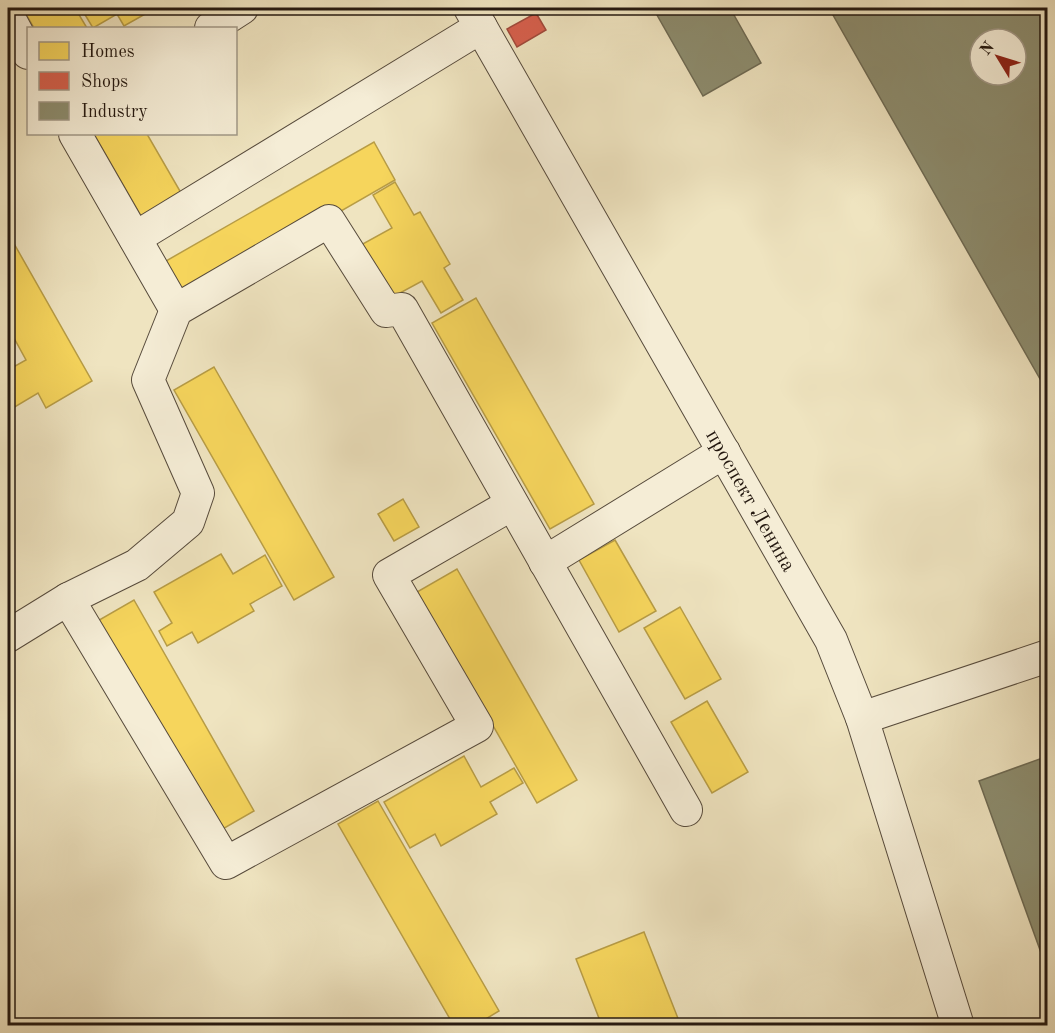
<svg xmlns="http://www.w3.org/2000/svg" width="1055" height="1033" font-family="'Old Standard TT',serif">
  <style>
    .homes { fill: #f6d55c; stroke: #b79c45; stroke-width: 1.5 }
    .shops { fill: #d6604d; stroke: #a14a3b; stroke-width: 1.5 }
    .industry { fill: #8c8c6e; stroke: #6d6952; stroke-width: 1.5; fill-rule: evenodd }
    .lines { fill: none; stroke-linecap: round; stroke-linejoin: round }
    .minor-casing { stroke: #574b3c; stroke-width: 34 }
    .minor { stroke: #f5edd6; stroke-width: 32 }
    .labels { text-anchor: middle; stroke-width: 6; stroke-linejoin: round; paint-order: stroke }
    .street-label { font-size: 21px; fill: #241810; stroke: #f5edd6 }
  </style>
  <rect width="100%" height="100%" fill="#efe4c0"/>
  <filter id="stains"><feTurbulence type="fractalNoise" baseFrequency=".00333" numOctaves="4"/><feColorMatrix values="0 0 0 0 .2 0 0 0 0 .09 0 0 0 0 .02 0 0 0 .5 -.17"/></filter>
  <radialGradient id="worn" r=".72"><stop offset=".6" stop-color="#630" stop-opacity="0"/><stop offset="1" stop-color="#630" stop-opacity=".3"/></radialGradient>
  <path class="homes" d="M 29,8 L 75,8 L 87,28 L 34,28 L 24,11 Z
    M 94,8 L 156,8 L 124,26 L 117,14 L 93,28 L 84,13 Z
    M 94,134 L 147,134 L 184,198 L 144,221 Z
    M 374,142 L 395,180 L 181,303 L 159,265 Z
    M 395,182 L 414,215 L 420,212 L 450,264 L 444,268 L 463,300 L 441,313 L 422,281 L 389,299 L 359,246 L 392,228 L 373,195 Z
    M 8,233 L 92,381 L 46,408 L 38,393 L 8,411 L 8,370 L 26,360 L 8,327 Z
    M 476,298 L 594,504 L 550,529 L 432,323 Z
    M 214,367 L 334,577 L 294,600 L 174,390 Z
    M 403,499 L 419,527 L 394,541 L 378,514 Z
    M 615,540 L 656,611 L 619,632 L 579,560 Z
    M 221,554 L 233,574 L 265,555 L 282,586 L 250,604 L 254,611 L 198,643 L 192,632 L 167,646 L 159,631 L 172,623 L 154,592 Z
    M 457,569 L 577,780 L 537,803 L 417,592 Z
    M 134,600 L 254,811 L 214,834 L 94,623 Z
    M 680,607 L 721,679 L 685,699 L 644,628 Z
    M 707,701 L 748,772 L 712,793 L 671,722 Z
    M 464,756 L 481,787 L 514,768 L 523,783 L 490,802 L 497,814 L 441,846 L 435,834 L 410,848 L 384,802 Z
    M 378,801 L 499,1011 L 474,1026 L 454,1026 L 338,824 Z
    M 644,932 L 681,1026 L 602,1026 L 576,959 Z"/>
  <path class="shops" d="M 536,13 L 546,30 L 517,47 L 507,29 Z"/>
  <path class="industry" d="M 653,8 L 730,8 L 761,63 L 703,96 Z
    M 829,8 L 1048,8 L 1048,393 ZM 980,39 L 1016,39 L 1016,75 L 980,75 Z
    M 1048,756 L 1048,972 L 979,781 Z"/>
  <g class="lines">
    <g class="minor-casing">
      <g id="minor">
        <path id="s1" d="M 470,8 L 831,640 L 862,718 L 958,1026"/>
        <path d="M 8,16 L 28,53"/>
        <path d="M 211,28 L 242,8"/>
        <path d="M 75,134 L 176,310"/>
        <path d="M 135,238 L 481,27"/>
        <path d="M 545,562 L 724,452"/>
        <path d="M 68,599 L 137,565 L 188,522 L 198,493 L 148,380 L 176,310 L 329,221 L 386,311 L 402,309 L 686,810"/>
        <path d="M 8,636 L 68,599 L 226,863 L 477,726 L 389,575 L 512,504"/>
        <path d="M 862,718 L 1048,656"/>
      </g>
    </g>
    <use href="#minor" class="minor"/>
  </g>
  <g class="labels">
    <g class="street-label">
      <text dy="7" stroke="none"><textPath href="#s1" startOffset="567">проспект Ленина</textPath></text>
    </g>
  </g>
  <rect width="1055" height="1033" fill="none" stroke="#efe4c0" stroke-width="30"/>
  <rect x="9" y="9" width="1037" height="1015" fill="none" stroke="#241810" stroke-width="3"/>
  <rect x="15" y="15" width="1025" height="1003" fill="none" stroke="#241810" stroke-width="1.5"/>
  <rect x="27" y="27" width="210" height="108" fill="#f5edd6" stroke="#a19887" stroke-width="1.5"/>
  <rect x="39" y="42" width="30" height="18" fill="#f6d55c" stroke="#a19887" stroke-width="1.5"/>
  <text x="81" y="57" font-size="18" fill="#241810">Homes</text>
  <rect x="39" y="72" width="30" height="18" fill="#d6604d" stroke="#a19887" stroke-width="1.5"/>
  <text x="81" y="87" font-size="18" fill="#241810">Shops</text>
  <rect x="39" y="102" width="30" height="18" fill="#8c8c6e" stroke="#a19887" stroke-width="1.5"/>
  <text x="81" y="117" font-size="18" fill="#241810">Industry</text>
  <g transform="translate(998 57) rotate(308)"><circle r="28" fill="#f5edd6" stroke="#a19887" stroke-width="1.5"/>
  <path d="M0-4.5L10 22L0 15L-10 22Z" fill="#8f2418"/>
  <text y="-9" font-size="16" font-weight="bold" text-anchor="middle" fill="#241810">N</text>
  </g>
  <rect width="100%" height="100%" filter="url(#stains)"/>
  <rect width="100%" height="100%" fill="url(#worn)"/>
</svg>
